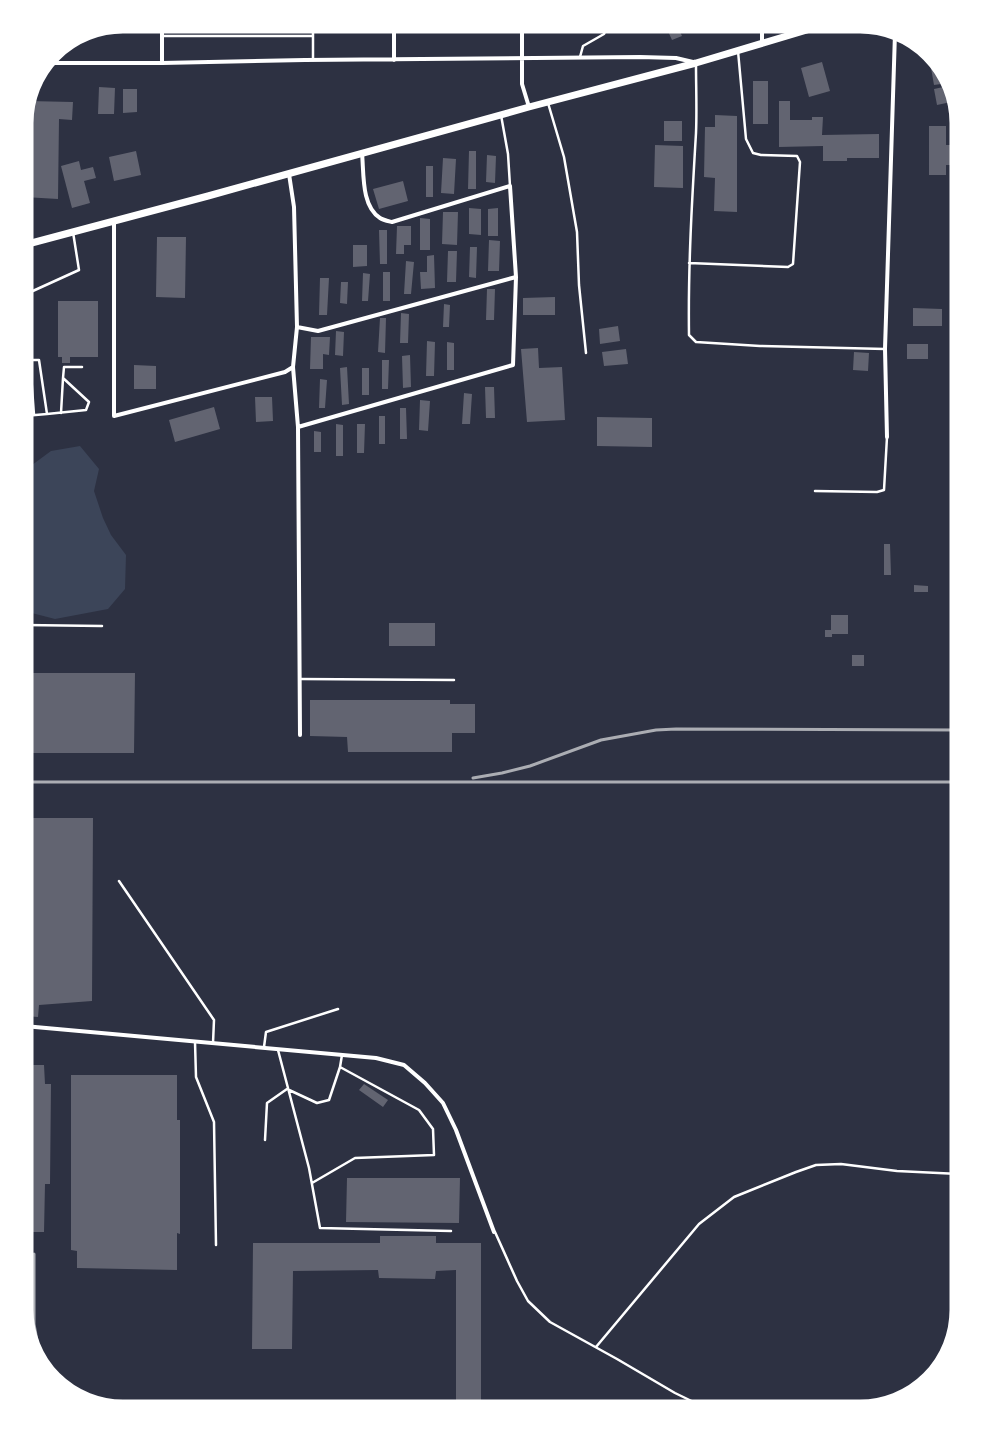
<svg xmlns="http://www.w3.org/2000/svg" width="983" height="1433" font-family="'Exo 2',sans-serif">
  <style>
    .green { fill: #3c4559 }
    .building { fill: #626471 }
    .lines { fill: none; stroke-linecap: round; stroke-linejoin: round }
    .service { stroke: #fff; stroke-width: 2.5 }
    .minor { stroke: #fff; stroke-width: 4 }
    .tertiary { stroke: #fff; stroke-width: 7 }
    .rail { stroke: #abadb3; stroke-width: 3 }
    .rim { fill: none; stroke: #fff; stroke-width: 5 }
  </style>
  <rect width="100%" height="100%" fill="#2d3142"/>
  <path class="green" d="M 80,446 L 99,469 L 94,491 L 103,518 L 111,535 L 126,555 L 125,589 L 108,609 L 55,619 L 24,611 L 24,568 L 31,564 L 32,465 L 51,451 Z"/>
  <path class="building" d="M 170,24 L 270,24 L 270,30 L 170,30 Z
    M 352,24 L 369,24 L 369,32 L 352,32 Z
    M 443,24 L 486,24 L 485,29 L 443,27 Z
    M 541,24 L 559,24 L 559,33 L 541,33 Z
    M 651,24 L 671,24 L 672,26 L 652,29 Z
    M 677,25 L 682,36 L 672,40 L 667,29 Z
    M 822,62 L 830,91 L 809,97 L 801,68 Z
    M 939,67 L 946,74 L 948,83 L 934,85 L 931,68 Z
    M 753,81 L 768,81 L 768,124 L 753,124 Z
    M 948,86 L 951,102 L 937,105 L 934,89 Z
    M 99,87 L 115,88 L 114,114 L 98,114 Z
    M 123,89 L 137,89 L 137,112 L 123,113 Z
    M 28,101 L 73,102 L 72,120 L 59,119 L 58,199 L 24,197 L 24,117 Z
    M 779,101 L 790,101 L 790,120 L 812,120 L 812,117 L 823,117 L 822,135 L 879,134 L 879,158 L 847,158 L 847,161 L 823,161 L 823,146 L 779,147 Z
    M 715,115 L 737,116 L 737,212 L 714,211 L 715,178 L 704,177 L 705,127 L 715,127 Z
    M 664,121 L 682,121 L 682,141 L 664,141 Z
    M 929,126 L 946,126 L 946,145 L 955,145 L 955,165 L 946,165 L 946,175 L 929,175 Z
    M 655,145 L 683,146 L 683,188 L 654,187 Z
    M 136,151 L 141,175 L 114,181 L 109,157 Z
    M 469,151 L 476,151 L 476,189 L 468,189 Z
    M 487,155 L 496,156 L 495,183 L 486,182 Z
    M 443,158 L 456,159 L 454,194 L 441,193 Z
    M 79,161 L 81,170 L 93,167 L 96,178 L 84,181 L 90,203 L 72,208 L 61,166 Z
    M 426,166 L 433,166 L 433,197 L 426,197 Z
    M 403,181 L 408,201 L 379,209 L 373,189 Z
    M 469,208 L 481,209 L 481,235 L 469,234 Z
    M 498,208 L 498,236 L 488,236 L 488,209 Z
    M 443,212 L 458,212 L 457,245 L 442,244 Z
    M 420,218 L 430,219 L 430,250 L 420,250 Z
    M 397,226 L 411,226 L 411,245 L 404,245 L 404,254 L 396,254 Z
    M 379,230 L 387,230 L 387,264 L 380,264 Z
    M 157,237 L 186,237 L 185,298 L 156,297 Z
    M 489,240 L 500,241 L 499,271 L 488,271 Z
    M 353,245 L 367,245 L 367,266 L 353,267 Z
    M 470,247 L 477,247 L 476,278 L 469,277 Z
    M 448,251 L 457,251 L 456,282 L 447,282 Z
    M 434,255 L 435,288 L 421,289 L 420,272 L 427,272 L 427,256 Z
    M 406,261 L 414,262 L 411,294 L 404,294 Z
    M 383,272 L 390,272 L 390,301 L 383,301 Z
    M 363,273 L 370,274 L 368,301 L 362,301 Z
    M 320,278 L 329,278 L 327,315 L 319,315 Z
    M 341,282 L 348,282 L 347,304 L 340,303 Z
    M 487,289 L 495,289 L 494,320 L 486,320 Z
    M 555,297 L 555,315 L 523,315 L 523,298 Z
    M 58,301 L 98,301 L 98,357 L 70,357 L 70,363 L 62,363 L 62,357 L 58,357 Z
    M 444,304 L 450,305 L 449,327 L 443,327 Z
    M 913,308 L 942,309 L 942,326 L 913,326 Z
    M 401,313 L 409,314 L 408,343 L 400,343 Z
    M 380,318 L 386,318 L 385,353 L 378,352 Z
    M 618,326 L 620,341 L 600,344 L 599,329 Z
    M 336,331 L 344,332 L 343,356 L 335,355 Z
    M 311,337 L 330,337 L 329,355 L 323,354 L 323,369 L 310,369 Z
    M 427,341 L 435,342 L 434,376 L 426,376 Z
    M 447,342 L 454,343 L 454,370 L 447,370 Z
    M 907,344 L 928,344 L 928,359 L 907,359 Z
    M 538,348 L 539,368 L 562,367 L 565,420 L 527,422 L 521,349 Z
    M 626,349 L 628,364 L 604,366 L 602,352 Z
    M 854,352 L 869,353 L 868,371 L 853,370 Z
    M 410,355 L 411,387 L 403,388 L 402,356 Z
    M 382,360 L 389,360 L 388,389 L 382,389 Z
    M 134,365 L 156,366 L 156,389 L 134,389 Z
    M 347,367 L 349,404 L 342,405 L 340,368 Z
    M 362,368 L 369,368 L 369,395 L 362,395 Z
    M 320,379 L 327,380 L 325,408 L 319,408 Z
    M 485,387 L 494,387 L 495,418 L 486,418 Z
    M 464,393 L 472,394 L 470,424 L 462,424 Z
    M 255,397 L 272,397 L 273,421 L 256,422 Z
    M 420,400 L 430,401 L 428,431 L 419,430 Z
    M 214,407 L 220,429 L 175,442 L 169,420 Z
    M 400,408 L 406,408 L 407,439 L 400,439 Z
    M 379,416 L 385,416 L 385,444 L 379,444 Z
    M 597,417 L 652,418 L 652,447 L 597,446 Z
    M 336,424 L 343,425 L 343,456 L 336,456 Z
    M 357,424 L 365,424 L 364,453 L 357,453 Z
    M 314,431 L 321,432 L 321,452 L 314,452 Z
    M 884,544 L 890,544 L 891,575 L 884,575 Z
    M 914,585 L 928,586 L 928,592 L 914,592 Z
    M 831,615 L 848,615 L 848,634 L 832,634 L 832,637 L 825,637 L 825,630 L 831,630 Z
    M 389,623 L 435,623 L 435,646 L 389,646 Z
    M 852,655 L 864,655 L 864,666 L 852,666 Z
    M 24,673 L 135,673 L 134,753 L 24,753 Z
    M 310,700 L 450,700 L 450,704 L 475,704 L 475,733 L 452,733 L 452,752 L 348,752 L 347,737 L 310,736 Z
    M 24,818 L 93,818 L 92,1001 L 39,1005 L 38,1017 L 24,1016 L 24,978 L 32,978 L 31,920 L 24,920 Z
    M 24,1065 L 44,1065 L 45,1084 L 51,1084 L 50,1184 L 45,1184 L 44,1232 L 24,1232 Z
    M 71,1075 L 177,1075 L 177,1120 L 180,1120 L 180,1234 L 177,1233 L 177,1270 L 77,1268 L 77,1251 L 71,1250 Z
    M 364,1084 L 388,1100 L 383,1107 L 359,1090 Z
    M 347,1178 L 460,1178 L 459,1223 L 346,1222 Z
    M 380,1236 L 436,1236 L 436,1243 L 481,1243 L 481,1409 L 456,1409 L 456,1270 L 436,1271 L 435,1279 L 379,1278 L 378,1270 L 293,1271 L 292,1349 L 252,1349 L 253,1243 L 380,1243 Z
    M 24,1274 L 29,1275 L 29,1330 L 24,1310 Z"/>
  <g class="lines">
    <path class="service" d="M 313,24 L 313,60
      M 162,36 L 313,36
      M 580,57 L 583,46 L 604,34 L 608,24
      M 696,65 C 696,87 697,110 696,133 C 692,200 688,267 689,335 L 696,342 L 760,346 L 885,349
      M 548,103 L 564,157 L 577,232 L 579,285 L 586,353
      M 501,115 L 508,154 L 510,186
      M 689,263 L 788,267 L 793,264 L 800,162 L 797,156 L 761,155 L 753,153 L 746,139 L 738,51
      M 24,295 L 79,270 L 73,232
      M 24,360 L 39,360 L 47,414 L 86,410 L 89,402 L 63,378 L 61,413
      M 30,360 L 34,415
      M 63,378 L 64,367 L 82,367
      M 24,416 L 47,414
      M 815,491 L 877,492 L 884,490 L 887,437
      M 24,625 L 102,626
      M 300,679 L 454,680
      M 119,881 L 214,1020 L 213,1043
      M 195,1042 L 196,1077 L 214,1122 L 216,1245
      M 264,1047 L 266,1032 L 338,1009
      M 278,1050 L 309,1168 L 320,1228 L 451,1231
      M 265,1140 L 267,1103 L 287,1089 L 317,1103 L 329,1100 L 340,1067
      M 312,1183 L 355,1158 L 434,1155 L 433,1129 L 419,1110 L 340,1067 L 342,1055
      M 495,1232 L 517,1281 L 528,1301 L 550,1322 L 617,1359 L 675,1393 L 708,1409
      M 596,1347 L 699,1224 L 734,1197 L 796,1172 L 816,1165 L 841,1164 L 897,1171 L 959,1174"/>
    <path class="minor" d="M 162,24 L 162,63
      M 522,24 L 522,84 L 529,107
      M 762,43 L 762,24
      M 394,60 L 394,24
      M 46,63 L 162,63 L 305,60 L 640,57 L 676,58 L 693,62
      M 289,174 L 294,207 L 297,327 L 293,367 L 298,427 L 300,735
      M 114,221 L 114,416 L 285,372 L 293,367
      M 297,327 L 318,331 L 516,277
      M 298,427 L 513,365 L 516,277 L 510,186 L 392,222 C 388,221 383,220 380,218 C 361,206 364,173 362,153
      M 887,437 L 885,349 L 895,33
      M 24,1026 L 376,1058 L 404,1065 L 425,1083 L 443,1103 L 456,1130 L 494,1232"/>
    <path class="tertiary" d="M 24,245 L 208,196 L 529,107 L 696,63 L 827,24"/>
    <path class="rail" d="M 473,778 L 502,773 L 530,766 L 601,740 L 656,730 L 676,729 L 959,730
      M 24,782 L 959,782
      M 34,1254 L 34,1324 L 41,1363"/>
  </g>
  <path d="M0 0H983V1433H0ZM123 31H860A92 92 0 0 1 952 123V1310A92 92 0 0 1 860 1402H123A92 92 0 0 1 31 1310V123A92 92 0 0 1 123 31Z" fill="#fff" fill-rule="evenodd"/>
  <path class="rim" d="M123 31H860A92 92 0 0 1 952 123V1310A92 92 0 0 1 860 1402H123A92 92 0 0 1 31 1310V123A92 92 0 0 1 123 31Z"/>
</svg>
